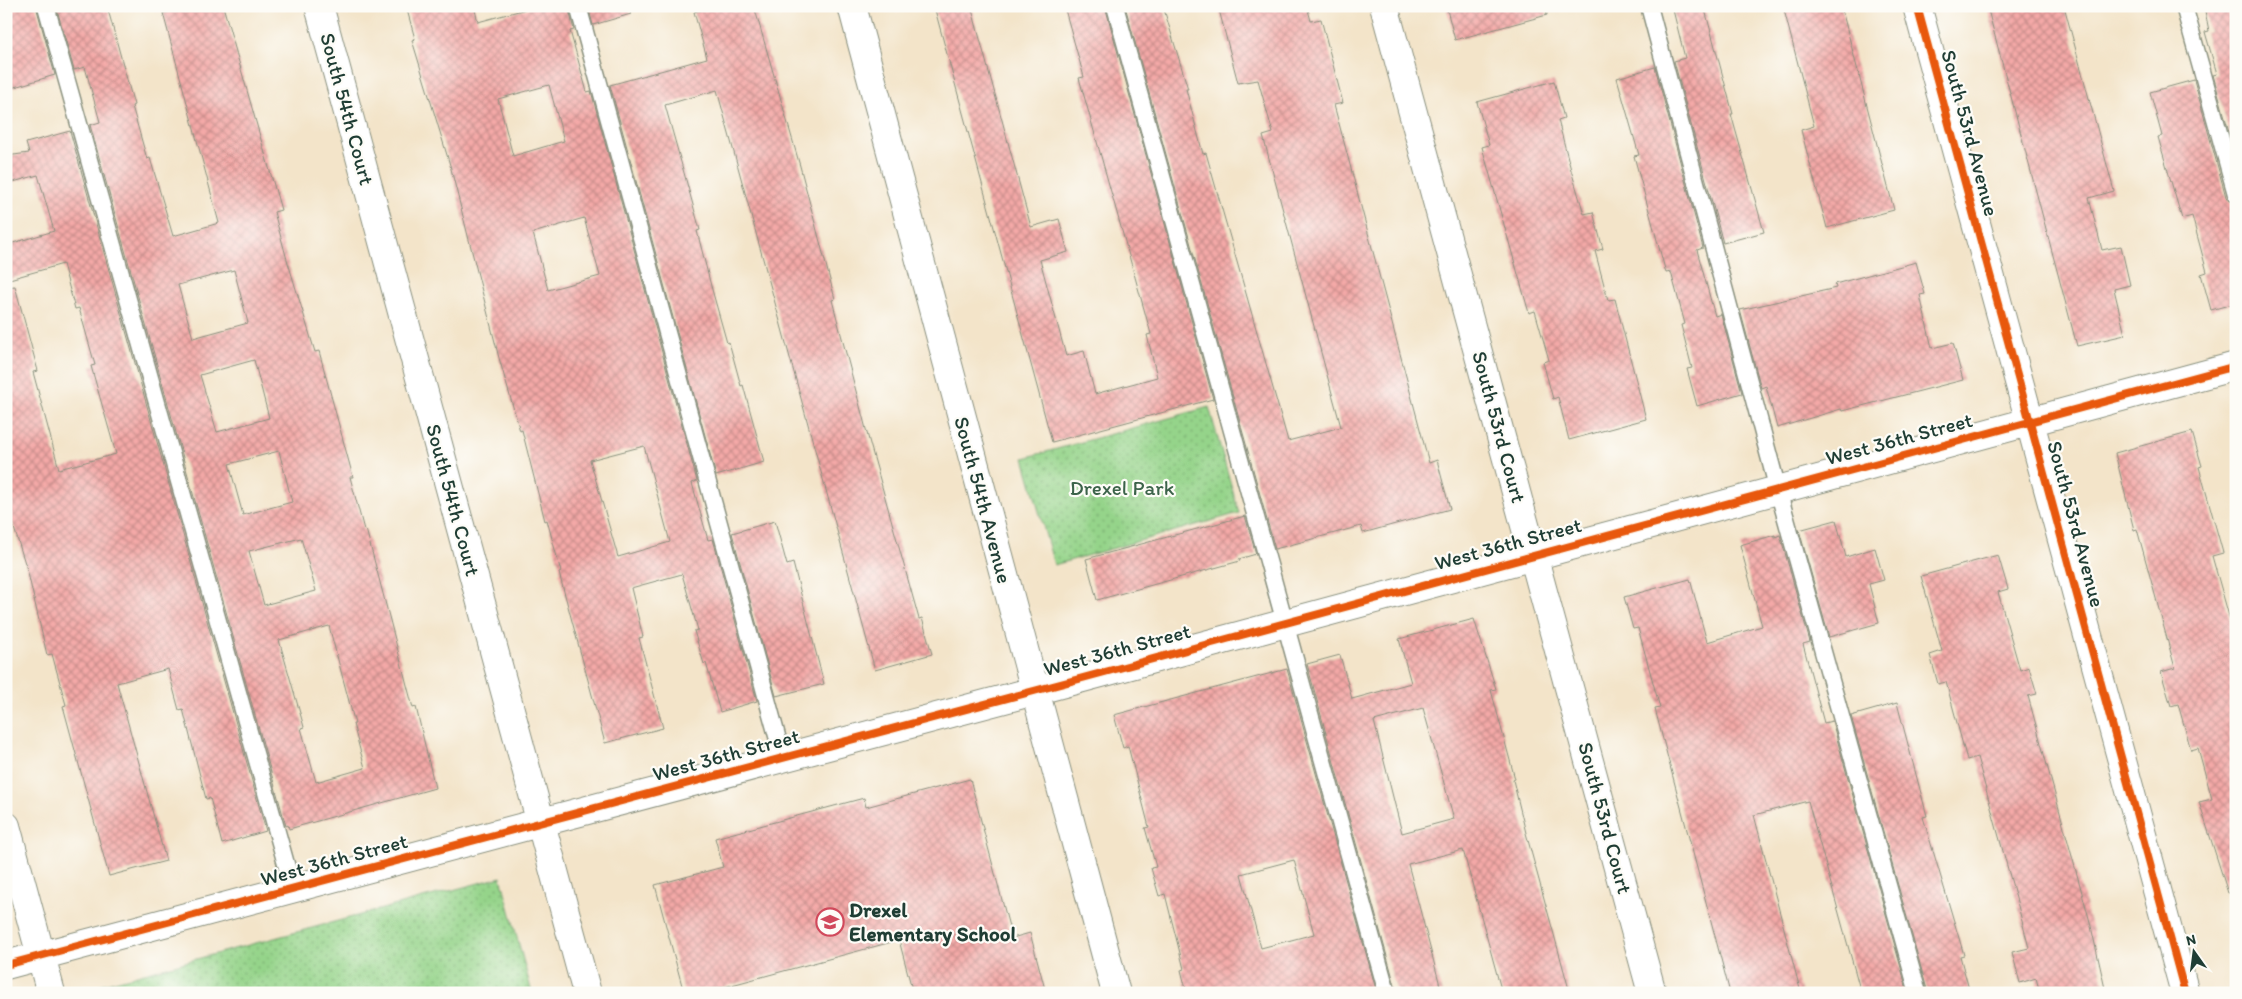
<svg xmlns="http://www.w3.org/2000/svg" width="2242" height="999" font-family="Itim,sans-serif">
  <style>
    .park { fill: url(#park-dots); stroke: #5a885f }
    .building { fill: url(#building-cross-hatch); fill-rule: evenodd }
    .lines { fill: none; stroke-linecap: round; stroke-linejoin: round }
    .lane-casing { stroke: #89907e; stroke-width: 19 }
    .street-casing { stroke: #89907e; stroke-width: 30 }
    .lane { stroke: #fff; stroke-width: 16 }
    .street { stroke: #fff; stroke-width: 28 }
    .cycleway-casing { stroke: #fdfcf7; stroke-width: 11 }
    .cycleway { stroke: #e8590c; stroke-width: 8 }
    .labels { text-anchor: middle; stroke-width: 4.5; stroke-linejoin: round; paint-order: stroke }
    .street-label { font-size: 21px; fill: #1f3d34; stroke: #fdfcf7 }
    .park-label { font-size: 21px; fill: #3c634a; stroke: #fdfcf7 }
    .poi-label { font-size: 21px; font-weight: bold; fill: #1f3d34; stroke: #fdfcf7; text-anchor: start }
  </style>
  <defs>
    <pattern id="park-dots" width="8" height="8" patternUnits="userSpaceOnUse" patternTransform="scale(1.25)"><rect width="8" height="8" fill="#95d48a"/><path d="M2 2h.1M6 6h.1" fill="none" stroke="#79ad72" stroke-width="1.8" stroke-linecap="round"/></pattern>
    <pattern id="building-cross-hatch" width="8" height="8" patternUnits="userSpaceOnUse" patternTransform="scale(1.25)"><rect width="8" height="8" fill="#f4a9a7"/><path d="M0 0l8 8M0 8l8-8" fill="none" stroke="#c58b89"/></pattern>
  </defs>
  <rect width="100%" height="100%" fill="#fdfcf7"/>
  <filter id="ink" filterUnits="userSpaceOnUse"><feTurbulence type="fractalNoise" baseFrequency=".02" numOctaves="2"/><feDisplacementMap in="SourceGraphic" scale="10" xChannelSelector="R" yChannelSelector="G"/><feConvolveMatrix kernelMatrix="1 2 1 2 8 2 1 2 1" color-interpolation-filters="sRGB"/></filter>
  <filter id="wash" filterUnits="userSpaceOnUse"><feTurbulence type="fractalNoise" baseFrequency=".0096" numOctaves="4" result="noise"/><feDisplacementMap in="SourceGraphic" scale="20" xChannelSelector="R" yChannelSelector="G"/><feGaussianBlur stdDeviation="1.12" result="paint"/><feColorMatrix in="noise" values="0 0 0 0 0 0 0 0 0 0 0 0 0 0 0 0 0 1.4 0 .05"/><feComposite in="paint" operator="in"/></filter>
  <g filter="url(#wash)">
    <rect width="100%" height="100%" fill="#f3e4c9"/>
    <path class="park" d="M 1209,407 L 1239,513 L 1054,565 L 1024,458 Z
      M 501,877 L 532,993 L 102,993 L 100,985 Z"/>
    <g id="blocks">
      <path class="building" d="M 6,6 L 36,6 L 55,75 L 11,88 L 6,72 Z
        M 56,6 L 107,6 L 134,105 L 132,106 L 147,159 L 150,158 L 173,236 L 219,223 L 163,13 L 187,6 L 223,6 L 281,210 L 274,212 L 286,256 L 315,352 L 319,351 L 353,477 L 350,477 L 364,530 L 366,529 L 413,708 L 416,707 L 435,788 L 289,829 L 288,825 L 286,826 L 90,125 L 100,122 L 85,67 L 74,70 ZM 234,270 L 248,323 L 193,338 L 178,285 ZM 254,360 L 269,418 L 217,432 L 200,375 ZM 279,451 L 292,502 L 243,515 L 229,464 ZM 301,538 L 316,591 L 264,605 L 249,551 ZM 329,626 L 355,724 L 353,724 L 365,768 L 316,782 L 301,728 L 304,727 L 279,640 Z
        M 406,6 L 474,6 L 478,22 L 537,6 L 568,6 L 574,30 L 570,31 L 587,92 L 591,91 L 697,481 L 692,483 L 708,540 L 713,539 L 757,701 L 720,712 L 706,663 L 704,664 L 694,631 L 698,630 L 682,574 L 631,588 L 643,637 L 639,638 L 663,728 L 605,743 L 559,573 L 561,572 L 547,520 L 545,521 L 522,430 L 520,431 L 499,358 L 450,165 L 412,40 L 415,39 ZM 549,85 L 564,141 L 513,156 L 498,99 ZM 584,218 L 600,276 L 548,290 L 533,233 ZM 644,446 L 670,542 L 618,557 L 590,460 Z
        M 588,6 L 630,6 L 631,14 L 593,25 Z
        M 714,6 L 754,6 L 800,166 L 835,299 L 832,300 L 867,433 L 919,619 L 922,618 L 932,654 L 875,670 L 717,90 L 665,105 L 700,230 L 697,231 L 711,286 L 727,343 L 729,342 L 741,386 L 743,385 L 764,462 L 716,476 L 610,85 L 707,58 L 694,12 Z
        M 934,6 L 971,6 L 1031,227 L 1059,219 L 1068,252 L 1040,260 L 1066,356 L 1084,351 L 1095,394 L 1157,377 L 1147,335 L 1151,334 L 1079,78 L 1084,77 L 1064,6 L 1105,6 L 1213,399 L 1052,442 Z
        M 1125,6 L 1163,6 L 1188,89 L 1186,89 L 1203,154 L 1206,153 L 1288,441 L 1341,427 L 1263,136 L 1273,133 L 1258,80 L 1238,83 L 1218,6 L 1307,6 L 1311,21 L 1321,19 L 1343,103 L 1334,105 L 1345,146 L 1429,463 L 1437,460 L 1450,509 L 1363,533 L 1361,526 L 1275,549 Z
        M 1446,6 L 1546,6 L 1547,15 L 1455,40 Z
        M 1672,6 L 1704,6 L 1733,114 L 1731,114 L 1764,232 L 1723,243 L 1674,61 L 1685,58 Z
        M 1783,6 L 1841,6 L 1894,210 L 1827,228 L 1801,130 L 1814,126 Z
        M 1987,6 L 2064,6 L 2114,191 L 2089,198 L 2102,250 L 2121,246 L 2130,285 L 2114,289 L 2125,335 L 2077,346 Z
        M 2204,6 L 2233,6 L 2236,21 L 2236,156 L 2213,75 L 2217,74 L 2205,32 L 2209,31 Z
        M 1655,67 L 1703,248 L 1697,250 L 1715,316 L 1721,314 L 1742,393 L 1697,406 L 1687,369 L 1692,368 L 1681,325 L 1685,324 L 1671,272 L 1666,273 L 1634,156 L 1639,155 L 1617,78 Z
        M 2194,80 L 2226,197 L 2229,201 L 2236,204 L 2236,303 L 2211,310 L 2201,274 L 2207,272 L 2192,216 L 2182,219 L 2158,137 L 2162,136 L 2150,92 Z
        M 1554,81 L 1564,118 L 1558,120 L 1571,170 L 1584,214 L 1593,212 L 1603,249 L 1595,251 L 1608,300 L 1615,299 L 1646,419 L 1569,440 L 1558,397 L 1553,399 L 1543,362 L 1549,360 L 1535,311 L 1529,313 L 1482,147 L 1489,145 L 1477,102 Z
        M 70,131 L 266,831 L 222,844 L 210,798 L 206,799 L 183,709 L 179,710 L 168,669 L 117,683 L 166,861 L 109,876 L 63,706 L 66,705 L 52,654 L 47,655 L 28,573 L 6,502 L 6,287 L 15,286 L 38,371 L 33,372 L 59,469 L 116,454 L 91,366 L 95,365 L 79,308 L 75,309 L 63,264 L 6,280 L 6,245 L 54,231 L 38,175 L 6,184 L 6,156 L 29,153 L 26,143 Z
        M 1916,262 L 1925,294 L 1920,295 L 1932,348 L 1953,343 L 1963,380 L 1842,411 L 1841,409 L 1777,428 L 1766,386 L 1761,388 L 1740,310 L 1836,288 L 1835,284 Z
        M 2192,432 L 2202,466 L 2199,467 L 2223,553 L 2212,556 L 2236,641 L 2236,892 L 2228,893 L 2199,802 L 2212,799 L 2198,748 L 2191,750 L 2178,704 L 2171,706 L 2161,672 L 2175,668 L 2137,529 L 2134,530 L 2115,453 Z
        M 1245,516 L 1256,554 L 1239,559 L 1240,561 L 1097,600 L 1086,559 Z
        M 1836,520 L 1846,557 L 1875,548 L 1884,580 L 1869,584 L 1879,623 L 1829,637 L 1799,530 Z
        M 775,521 L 787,565 L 793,563 L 824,684 L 776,696 L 732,533 Z
        M 1775,535 L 1775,537 L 1780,535 L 1810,642 L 1803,644 L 1824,723 L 1832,721 L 1908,993 L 1861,993 L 1808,801 L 1754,815 L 1801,993 L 1730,993 L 1655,709 L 1660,708 L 1638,628 L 1633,629 L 1624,597 L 1690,579 L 1707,642 L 1762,626 L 1740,545 Z
        M 1998,555 L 2008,589 L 1998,592 L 2020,670 L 2029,667 L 2037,694 L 2028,696 L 2090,922 L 2106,993 L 2040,993 L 2036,978 L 2020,983 L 2012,952 L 2029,948 L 2017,902 L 1977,757 L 1967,760 L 1946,682 L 1938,684 L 1930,655 L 1942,651 L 1921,576 Z
        M 1474,619 L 1496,689 L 1491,690 L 1515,779 L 1513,780 L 1526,833 L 1570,993 L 1502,993 L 1463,850 L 1408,864 L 1442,993 L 1397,993 L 1307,664 L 1340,655 L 1352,699 L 1411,683 L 1399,639 ZM 1423,708 L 1454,819 L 1402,833 L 1374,721 Z
        M 1287,669 L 1377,993 L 1187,993 L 1181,970 L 1184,969 L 1165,894 L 1159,896 L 1151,868 L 1156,867 L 1145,828 L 1149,827 L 1128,746 L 1123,748 L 1114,715 ZM 1294,860 L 1314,934 L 1261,948 L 1241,874 Z
        M 1897,703 L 1927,816 L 1923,817 L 1964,955 L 1960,956 L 1970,993 L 1928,993 L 1851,716 Z
        M 970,779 L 1012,938 L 1030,933 L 1046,993 L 913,993 L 899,940 L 702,993 L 684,993 L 655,885 L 723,867 L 715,838 L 864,798 L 866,807 Z"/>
    </g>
  </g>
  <g filter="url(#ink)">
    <use href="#blocks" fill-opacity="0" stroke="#89907e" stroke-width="1"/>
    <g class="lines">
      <g class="lane-casing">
        <path id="lane" d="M 46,6 L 293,889
          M 578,6 L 783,758
          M 1115,6 L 1387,993
          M 1649,6 L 1778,490 L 1918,993
          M 2184,6 L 2236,194"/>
      </g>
      <g class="street-casing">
        <path id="street" d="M 319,6 L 587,993
          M 852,6 L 1116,993
          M 1384,6 L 1652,993
          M 1917,6 L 2185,993
          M 6,826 L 51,993
          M 6,965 L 1079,679 L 2236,366"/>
      </g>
      <use href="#lane" class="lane"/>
      <use href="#street" class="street"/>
      <g class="cycleway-casing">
        <path id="cycleway" d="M 1917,6 L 2185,993
          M 6,965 L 1079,679 L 2236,366"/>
      </g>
      <use href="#cycleway" class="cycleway"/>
    </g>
  </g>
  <defs>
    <g id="school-ring" transform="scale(1.4375)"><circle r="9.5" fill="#fdfcf7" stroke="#d1495b" stroke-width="1.5"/><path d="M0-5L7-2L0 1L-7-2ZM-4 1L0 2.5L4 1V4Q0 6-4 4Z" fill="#d1495b"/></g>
  </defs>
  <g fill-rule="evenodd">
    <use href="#school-ring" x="830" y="922"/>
  </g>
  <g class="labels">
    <g class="street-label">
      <text transform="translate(347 109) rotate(75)" y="7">South 54th Court</text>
      <text transform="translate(1970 133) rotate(75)" y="7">South 53rd Avenue</text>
      <text transform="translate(1499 427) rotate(75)" y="7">South 53rd Court</text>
      <text transform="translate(1899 439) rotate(-15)" y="7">West 36th Street</text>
      <text transform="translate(453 500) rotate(75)" y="7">South 54th Court</text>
      <text transform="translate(983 500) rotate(75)" y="7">South 54th Avenue</text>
      <text transform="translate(2076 524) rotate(75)" y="7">South 53rd Avenue</text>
      <text transform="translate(1508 544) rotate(-15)" y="7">West 36th Street</text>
      <text transform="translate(1117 650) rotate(-15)" y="7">West 36th Street</text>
      <text transform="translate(726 755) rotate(-15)" y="7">West 36th Street</text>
      <text transform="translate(1605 818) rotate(75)" y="7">South 53rd Court</text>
      <text transform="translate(334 860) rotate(-15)" y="7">West 36th Street</text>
    </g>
    <g class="park-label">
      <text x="1122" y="495">Drexel Park</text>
    </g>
    <g class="poi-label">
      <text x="849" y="917">Drexel<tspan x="849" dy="24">Elementary School</tspan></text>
    </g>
  </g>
  <rect width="2242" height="999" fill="none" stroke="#fdfcf7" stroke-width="25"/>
  <g transform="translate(2194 952) rotate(346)" stroke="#fdfcf7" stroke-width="4" paint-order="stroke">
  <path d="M0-4L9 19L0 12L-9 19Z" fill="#1f3d34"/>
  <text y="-8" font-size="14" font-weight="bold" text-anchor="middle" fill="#1f3d34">N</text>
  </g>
</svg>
